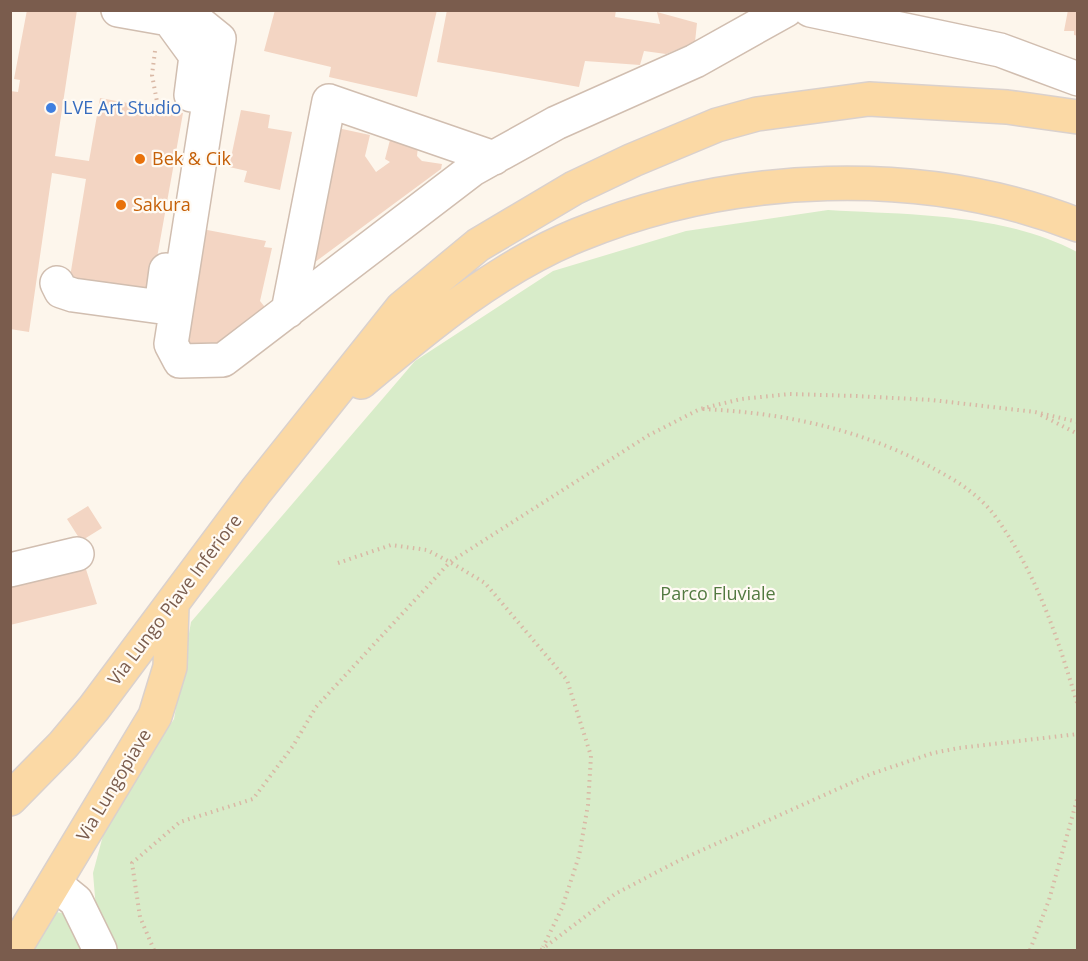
<svg xmlns="http://www.w3.org/2000/svg" width="1088" height="961" font-family="'Open Sans',sans-serif">
  <style>
    .green { fill: #d8ecc9 }
    .building { fill: #f3d5c3 }
    .lines { fill: none; stroke-linecap: round; stroke-linejoin: round }
    .minor-casing { stroke: #d1beb0; stroke-width: 36 }
    .major-casing { stroke: #dad1cd; stroke-width: 36 }
    .path { stroke: #d9b8a5; stroke-width: 4; stroke-dasharray: 1.5 4.5; stroke-linecap: butt }
    .minor { stroke: #fff; stroke-width: 33 }
    .major { stroke: #fbd9a5; stroke-width: 33 }
    .shop-dot { fill: #3f7fe0; stroke: #fffaf3; stroke-width: 2 }
    .food-dot { fill: #e8710a; stroke: #fffaf3; stroke-width: 2 }
    .labels { text-anchor: middle; stroke-width: 4.5; stroke-linejoin: round; paint-order: stroke }
    .shop-label { font-size: 18px; fill: #366cbe; stroke: #fffaf3; text-anchor: start }
    .food-label { font-size: 18px; fill: #c56008; stroke: #fffaf3; text-anchor: start }
    .park-label { font-size: 18px; fill: #537a41; stroke: #fffaf3 }
    .street-label { font-size: 18px; fill: #7a5c4d; stroke: #fffaf3 }
  </style>
  <rect width="100%" height="100%" fill="#fdf6ec"/>
  <path class="green" d="M 828,210 C 911,215 1003,213 1077,252 L 1077,950 L 112,950 L 96,909 L 93,873 L 105,828 L 174,719 L 191,622 L 415,361 L 553,271 L 686,231 Z
    M 56,912 L 69,914 L 89,950 L 32,950 Z"/>
  <path class="building" d="M 27,10 L 77,10 L 55,156 L 89,161 L 100,98 L 183,113 L 151,291 L 70,277 L 86,179 L 52,173 L 29,332 L 10,329 L 10,91 L 18,92 L 20,80 L 14,79 Z
    M 275,10 L 437,10 L 417,97 L 329,77 L 331,67 L 264,51 Z
    M 447,10 L 616,10 L 615,17 L 660,24 L 657,12 L 697,23 L 695,42 L 666,54 L 644,51 L 640,65 L 585,61 L 579,87 L 437,62 Z
    M 1068,10 L 1078,10 L 1078,36 L 1074,35 L 1074,31 L 1064,31 Z
    M 241,110 L 270,115 L 268,128 L 292,132 L 280,190 L 244,182 L 247,171 L 229,167 Z
    M 333,127 L 370,135 L 365,156 L 376,172 L 390,162 L 385,159 L 390,140 L 418,146 L 417,156 L 422,161 L 442,164 L 441,169 L 307,268 Z
    M 202,229 L 266,241 L 264,247 L 272,248 L 260,301 L 268,311 L 220,347 L 186,343 Z
    M 88,506 L 102,528 L 81,541 L 67,519 Z
    M 84,563 L 97,604 L 10,625 L 10,578 Z"/>
  <g class="lines">
    <g class="minor-casing">
      <path id="minor" d="M 118,10 L 169,19 L 196,56 L 191,95
        M 183,10 L 219,39 L 171,344 L 180,361 L 223,360 L 473,169 L 556,123 L 695,61 L 786,10
        M 810,10 L 1000,50 L 1078,79
        M 57,283 L 61,291 L 73,295 L 161,307 L 166,270
        M 288,311 L 329,101 L 494,158
        M 10,570 L 77,554
        M 55,884 L 76,901 L 100,950"/>
    </g>
    <g class="major-casing">
      <path id="major" d="M 361,382 C 428,326 497,268 578,235 C 731,172 923,164 1078,225
        M 10,799 L 63,745 L 94,708 L 256,491 L 402,308 L 478,245 L 574,188 L 633,160 L 717,125 L 757,114 L 869,99 L 1007,107 L 1078,117
        M 14,950 L 155,716 L 170,667 L 172,606"/>
    </g>
    <path class="path" d="M 155,51 L 152,75 L 158,107
      M 703,409 C 786,413 866,430 938,471 C 959,482 981,497 995,516 C 1038,576 1057,636 1078,706
      M 1041,415 L 1078,434
      M 338,563 L 391,545 L 427,550 L 450,562 L 485,583 L 567,680 L 591,756 L 588,805 L 579,856 L 562,908 L 543,947
      M 154,950 L 140,917 L 132,863 L 180,822 L 253,799 L 293,746 L 316,707 L 450,562 L 649,435 L 700,409 L 741,399 L 790,394 L 856,396 L 932,400 L 1035,412 L 1078,422
      M 541,950 L 615,894 L 680,860 L 871,774 L 933,753 L 959,748 L 1078,734
      M 1030,950 L 1049,900 L 1078,796"/>
    <use href="#minor" class="minor"/>
    <use href="#major" class="major"/>
  </g>
  <circle class="shop-dot" cx="51" cy="108" r="6"/>
  <g class="food-dot">
    <circle cx="140" cy="159" r="6"/>
    <circle cx="121" cy="205" r="6"/>
  </g>
  <g class="labels">
    <g class="shop-label">
      <text x="63" y="114">LVE Art Studio</text>
    </g>
    <g class="food-label">
      <text x="152" y="165">Bek &amp; Cik</text>
      <text x="133" y="211">Sakura</text>
    </g>
    <g class="park-label">
      <text x="718" y="600">Parco Fluviale</text>
    </g>
    <g class="street-label">
      <text transform="translate(175 600) rotate(-53)" y="6">Via Lungo Piave Inferiore</text>
      <text transform="translate(114 785) rotate(-59)" y="6">Via Lungopiave</text>
    </g>
  </g>
  <rect width="1088" height="961" fill="none" stroke="#7a5c4d" stroke-width="24"/>
</svg>
